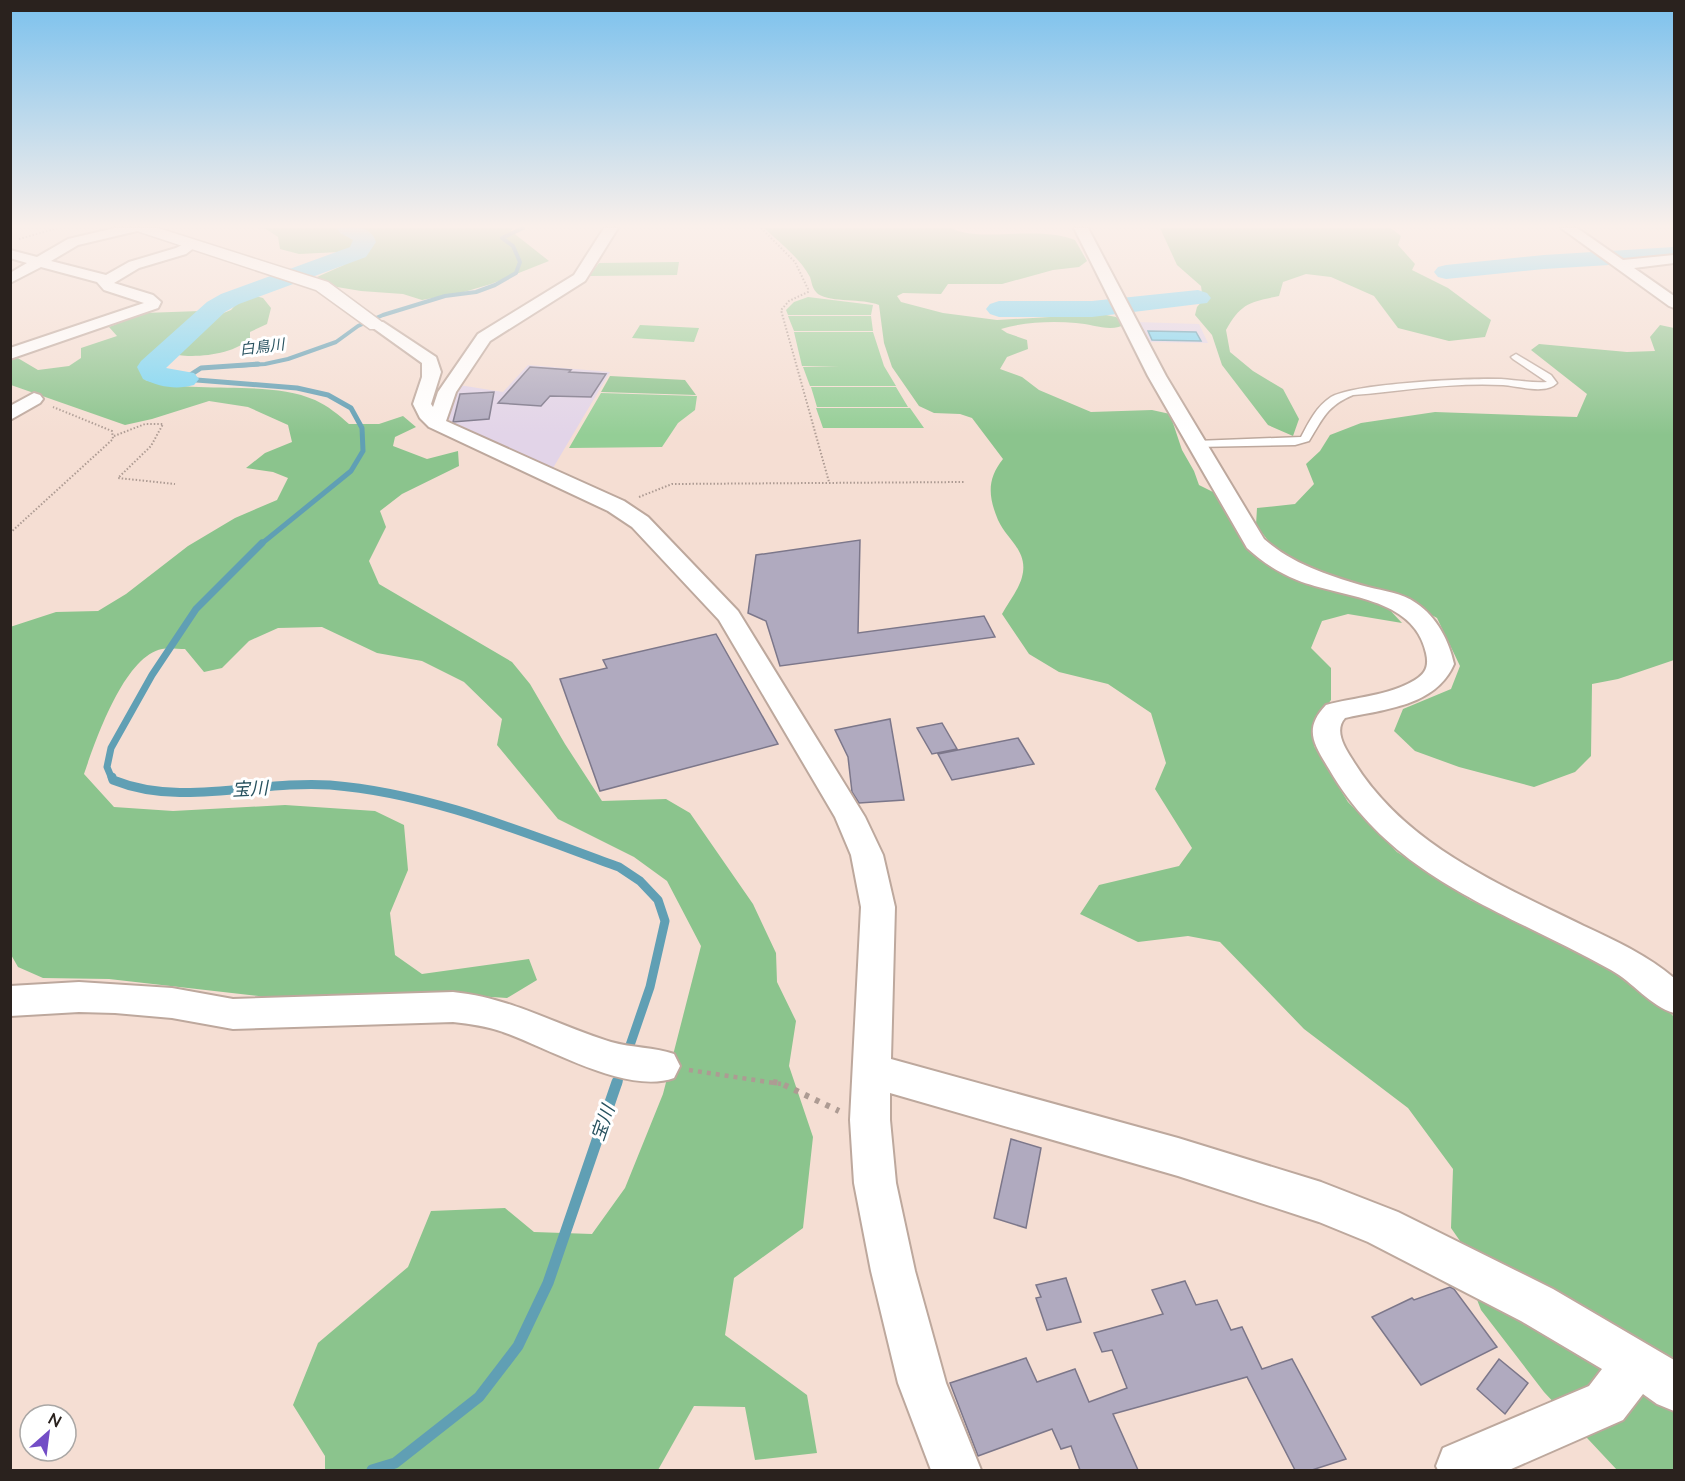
<svg xmlns="http://www.w3.org/2000/svg" width="1685" height="1481" font-family="Lato,'Noto Sans JP',sans-serif">
  <style>
    .industrial { fill: #e2d4e8 }
    .green { fill: #94ce96 }
    .forest { fill: #8bc48d }
    .water { fill: #77d5f4; stroke: #609fb4; stroke-width: 1.5 }
    .lines { fill: none; stroke-linecap: round; stroke-linejoin: round }
    .stream-far4 { stroke: #609fb4; stroke-width: 4 }
    .stream-far3 { stroke: #609fb4; stroke-width: 5 }
    .stream-far2 { stroke: #609fb4; stroke-width: 7 }
    .stream-far1 { stroke: #609fb4; stroke-width: 9 }
    .stream { stroke: #609fb4; stroke-width: 11 }
    .river { fill: #77d5f4; fill-rule: evenodd }
    .building { fill: #b0aabf; stroke: #7c778a; stroke-width: 1.5 }
    .service-casing { stroke: #bda89d; stroke-width: 3 }
    .minor-casing { stroke: #bda89d; stroke-width: 4 }
    .tertiary-casing { stroke: #bda89d; stroke-width: 3 }
    .path-far2 { stroke: #ad9b93; stroke-width: 2; stroke-dasharray: 1.5 2; stroke-linecap: butt }
    .path-far1 { stroke: #ad9b93; stroke-width: 4.5; stroke-dasharray: 4 5; stroke-linecap: butt }
    .path { stroke: #ad9b93; stroke-width: 6; stroke-dasharray: 4.5 7; stroke-linecap: butt }
    .service { fill: #fff; fill-rule: evenodd }
    .minor { fill: #fff; fill-rule: evenodd }
    .tertiary { fill: #fff; fill-rule: evenodd }
    .labels { text-anchor: middle; stroke-width: 6; stroke-linejoin: round; paint-order: stroke }
    .far-water-label { font-size: 15px; font-style: italic; fill: #28525f; stroke: #fff }
    .water-label { font-size: 18px; font-style: italic; fill: #28525f; stroke: #fff }
  </style>
  <rect width="100%" height="100%" fill="#f5ded3"/>
  <path class="industrial" d="M 1135,322 L 1199,324 L 1208,343 L 1147,342 Z
    M 528,365 L 610,372 L 553,468 L 456,426 L 450,421 L 448,416 L 448,409 L 459,385 L 503,392 Z"/>
  <path class="green" d="M 679,262 L 677,275 L 589,276 L 599,263 Z
    M 808,297 L 873,305 L 871,315 L 788,315 L 786,310 L 794,302 Z
    M 788,316 L 871,316 L 873,331 L 794,331 Z
    M 640,325 L 699,328 L 694,342 L 632,338 Z
    M 794,332 L 873,332 L 884,366 L 896,386 L 810,386 L 803,367 L 839,366 L 802,366 Z
    M 811,387 L 896,387 L 908,407 L 817,407 Z
    M 601,393 L 697,396 L 695,410 L 678,423 L 662,447 L 569,448 Z
    M 816,408 L 910,408 L 924,428 L 823,428 Z"/>
  <path class="forest" d="M 260,228 L 513,228 L 511,231 L 549,261 L 491,284 L 464,292 L 422,300 L 403,294 L 361,291 L 337,287 L 317,277 L 344,265 L 356,255 L 339,252 L 299,254 L 280,249 L 278,237 L 266,229 Z
    M 764,228 L 951,228 C 979,243 1037,225 1075,240 L 1087,261 L 1079,267 L 1053,270 L 1002,284 L 948,284 L 941,294 L 903,293 L 897,296 L 901,302 L 943,313 L 997,320 L 1101,314 L 1116,317 L 1126,324 C 1111,333 1093,324 1076,323 C 1052,321 1024,322 1001,329 L 1007,333 L 1027,340 L 1028,349 L 1007,357 L 1000,369 L 1022,377 L 1039,390 L 1091,412 L 1152,410 L 1170,414 L 1182,450 L 1194,471 L 1199,485 L 1217,494 L 1238,529 L 1265,564 L 1299,580 L 1362,596 L 1387,607 L 1402,623 L 1348,614 L 1322,621 L 1311,648 L 1331,668 L 1331,700 L 1318,717 L 1314,746 L 1348,802 L 1397,852 L 1470,900 L 1590,955 L 1659,1000 L 1674,1017 L 1674,1377 L 1467,1251 L 1451,1228 L 1453,1169 L 1408,1108 L 1304,1029 L 1220,942 L 1188,936 L 1138,942 L 1080,914 L 1099,885 L 1179,866 L 1192,848 L 1155,789 L 1166,763 L 1151,713 L 1108,684 L 1059,672 L 1029,654 L 1002,614 C 1008,603 1019,589 1022,577 C 1029,551 1007,540 998,520 C 988,496 987,479 1003,459 L 972,418 L 960,414 L 934,413 L 919,406 L 892,367 L 884,343 L 879,305 C 862,298 832,303 818,294 C 812,289 812,283 810,277 C 800,258 779,242 764,228 Z
    M 1160,228 L 1391,228 L 1401,236 L 1398,245 L 1415,264 L 1412,270 L 1448,288 L 1491,320 L 1485,337 L 1449,341 L 1398,328 L 1374,296 L 1331,277 L 1306,274 L 1283,282 L 1279,296 C 1250,302 1241,303 1226,330 L 1230,352 L 1253,371 L 1283,389 L 1299,419 L 1293,436 L 1268,425 L 1222,365 L 1212,335 L 1195,315 L 1197,307 L 1203,300 L 1201,286 L 1177,265 Z
    M 252,295 L 263,298 L 271,308 L 267,324 L 250,332 L 250,339 C 233,353 209,356 188,356 C 176,356 162,350 151,357 C 148,360 144,364 141,367 L 145,380 C 197,395 268,379 315,400 C 328,406 339,415 349,424 L 379,424 L 403,416 L 416,427 L 395,437 L 393,446 L 427,459 L 458,451 L 459,466 L 402,494 L 380,511 L 386,527 L 369,561 L 379,584 L 512,662 L 530,684 L 565,744 L 602,801 L 666,799 L 690,813 L 753,904 L 776,953 L 777,982 L 796,1021 L 789,1066 L 813,1137 L 803,1228 L 734,1278 L 725,1335 L 807,1395 L 817,1453 L 755,1460 L 745,1407 L 694,1406 L 658,1470 L 325,1470 L 325,1456 L 293,1405 L 318,1343 L 408,1267 L 431,1211 L 505,1208 L 534,1232 L 592,1234 L 625,1188 L 663,1094 L 701,946 L 667,881 L 634,857 L 558,819 L 497,745 L 502,719 L 464,682 L 422,661 L 377,653 L 322,627 L 278,628 L 249,641 L 222,668 L 204,672 L 185,649 C 178,649 169,648 162,649 C 124,656 95,742 84,774 L 114,807 L 173,811 L 285,805 L 375,811 L 404,825 L 408,870 L 390,913 L 395,955 L 422,974 L 529,959 L 537,980 L 507,998 L 415,992 L 303,1001 L 109,979 L 43,978 L 18,967 L 10,953 L 10,627 L 56,612 L 98,611 L 126,594 L 188,546 L 235,518 L 277,500 L 288,478 L 273,472 L 246,468 L 265,453 L 292,442 L 288,425 L 248,407 L 209,401 L 152,419 L 125,425 L 11,385 L 11,359 L 16,357 L 38,370 L 69,366 L 81,358 L 81,348 L 117,336 L 109,327 L 144,313 L 200,311 L 221,314 L 231,310 L 240,300 Z
    M 1660,325 L 1674,328 L 1674,660 L 1618,679 L 1592,684 L 1591,756 L 1575,772 L 1534,787 L 1459,767 L 1415,751 L 1394,731 L 1403,709 L 1451,689 L 1460,666 L 1437,618 L 1403,599 L 1323,575 L 1279,555 L 1256,525 L 1257,508 L 1295,504 L 1314,484 L 1306,464 L 1320,451 L 1330,435 L 1361,423 L 1435,412 L 1577,417 L 1587,394 L 1531,350 L 1539,344 L 1627,352 L 1655,351 L 1650,337 Z
    M 610,376 L 685,380 L 696,395 L 601,392 Z
    M 1493,1292 L 1674,1395 L 1674,1470 L 1617,1470 L 1544,1392 L 1481,1310 L 1476,1297 Z"/>
  <path class="water" d="M 1148,331 L 1196,332 L 1201,341 L 1152,340 Z"/>
  <g class="lines">
    <path class="stream-far4" d="M 234,366 L 265,364 L 288,359 L 336,342 L 358,326 L 383,315 L 445,296 L 476,292 L 495,285 L 516,273 L 520,262 L 513,246 L 502,238 L 523,228"/>
    <path class="stream-far3" d="M 184,379 L 297,388 L 328,395 L 351,408 L 362,428 L 363,451 L 351,471 L 260,545
      M 184,379 L 201,368 L 258,364"/>
    <path class="stream-far2" d="M 112,779 L 107,767 L 111,748 L 152,675 L 196,609 L 262,543"/>
    <path class="stream-far1" d="M 112,777 L 113,780 C 182,808 258,780 330,785 C 430,793 525,833 619,867 L 640,881 L 658,900 L 665,921 L 650,987 L 627,1054
      M 617,1084 L 622,1068"/>
    <path class="stream" d="M 372,1470 L 395,1463 L 479,1397 L 518,1346 L 548,1283 L 617,1082"/>
    <path class="river" d="M 337,228 C 353,228 370,224 376,242 L 366,257 L 239,304 L 225,312 L 166,368 L 194,373 L 199,379 L 194,385 C 176,390 160,387 143,379 L 137,367 L 141,361 L 207,302 L 221,294 L 350,247 L 353,240 L 340,233 Z
      M 1674,247 L 1674,261 L 1544,269 L 1446,279 L 1438,277 L 1434,272 L 1438,267 L 1446,265 L 1544,255 Z
      M 1198,290 L 1207,293 L 1211,298 L 1207,303 L 1092,317 L 999,317 L 990,314 L 986,309 L 990,304 L 999,301 L 1092,301 Z"/>
  </g>
  <path class="building" d="M 530,367 L 571,370 L 569,372 L 606,374 L 591,397 L 550,396 L 541,406 L 498,403 Z
    M 494,392 L 489,419 L 453,422 L 460,394 Z
    M 860,540 L 858,633 L 984,616 L 995,637 L 780,666 L 766,621 L 748,613 L 756,555 Z
    M 716,634 L 778,744 L 600,791 L 560,679 L 607,668 L 603,660 Z
    M 890,719 L 904,800 L 859,803 L 852,792 L 848,757 L 835,730 Z
    M 942,723 L 957,749 L 932,754 L 917,728 Z
    M 1018,738 L 1034,764 L 952,780 L 938,754 Z
    M 1011,1139 L 1041,1148 L 1026,1228 L 994,1218 Z
    M 1066,1278 L 1081,1322 L 1047,1330 L 1036,1298 L 1041,1297 L 1036,1285 Z
    M 1185,1281 L 1196,1305 L 1217,1300 L 1231,1330 L 1242,1327 L 1262,1369 L 1292,1359 L 1346,1459 L 1312,1470 L 1295,1470 L 1247,1377 L 1113,1414 L 1138,1470 L 1080,1470 L 1071,1446 L 1061,1449 L 1052,1429 L 978,1456 L 950,1383 L 1026,1358 L 1037,1382 L 1075,1369 L 1089,1402 L 1127,1388 L 1112,1350 L 1102,1352 L 1094,1333 L 1163,1314 L 1152,1290 Z
    M 1450,1287 L 1454,1289 L 1497,1347 L 1421,1385 L 1372,1317 L 1412,1298 L 1414,1300 Z
    M 1499,1359 L 1528,1383 L 1505,1414 L 1477,1389 Z"/>
  <g class="lines">
    <g class="service-casing">
      <path id="service" d="M 1516,354 L 1551,375 L 1557,383 C 1546,395 1518,386 1503,385 C 1453,382 1402,391 1353,395 C 1327,406 1323,418 1309,441 L 1295,445 L 1196,447 L 1191,444 L 1196,441 L 1301,437 C 1309,422 1316,407 1331,397 C 1354,383 1470,378 1501,379 C 1516,380 1532,383 1547,382 L 1513,359 L 1511,357 Z"/>
    </g>
    <g class="minor-casing">
      <path id="minor" d="M 115,228 L 139,228 L 137,231 L 78,245 L 51,261 L 106,275 L 129,262 L 176,248 L 192,240 L 199,244 L 186,254 L 139,268 L 114,283 L 153,295 L 161,302 L 158,308 L 10,359 L 10,348 L 144,303 L 104,290 L 97,282 L 41,267 L 10,283 L 10,273 L 27,263 L 10,258 L 10,250 L 37,257 L 68,239 Z
        M 604,228 L 618,228 L 585,281 L 490,341 L 456,392 L 446,421 L 624,501 L 648,517 L 738,611 L 865,817 L 883,855 L 895,907 L 891,1059 L 1178,1138 L 1321,1182 L 1398,1212 L 1553,1289 L 1674,1360 L 1674,1411 L 1657,1404 L 1643,1394 L 1623,1420 L 1509,1470 L 1438,1470 L 1436,1466 L 1443,1448 L 1589,1386 L 1602,1369 L 1521,1321 L 1368,1242 L 1319,1222 L 1178,1176 L 890,1093 L 890,1120 L 896,1183 L 915,1271 L 946,1383 L 981,1470 L 931,1470 L 898,1383 L 871,1271 L 854,1183 L 850,1120 L 861,907 L 851,855 L 835,817 L 719,620 L 632,527 L 608,511 L 429,427 L 420,418 L 413,404 L 422,377 L 422,363 L 369,325 L 371,322 L 383,322 L 436,357 L 441,372 L 431,404 L 433,407 L 438,392 L 478,334 L 574,275 Z
        M 1074,228 L 1088,228 L 1166,376 L 1264,539 C 1294,565 1330,576 1368,587 C 1384,591 1402,593 1416,603 C 1437,617 1449,641 1454,664 C 1436,706 1385,709 1345,718 C 1334,730 1344,747 1352,759 C 1404,845 1497,883 1584,926 C 1616,941 1647,955 1674,978 L 1674,1013 C 1650,1006 1633,982 1611,970 C 1506,911 1393,880 1329,769 C 1314,744 1303,729 1326,705 C 1355,697 1389,696 1415,680 C 1426,673 1429,666 1426,653 C 1414,596 1341,598 1297,580 C 1278,572 1262,562 1247,548 L 1148,376 Z
        M 1561,228 L 1577,228 L 1623,260 L 1674,255 L 1674,263 L 1634,268 L 1674,296 L 1674,308 L 1669,306 Z
        M 34,393 L 40,395 L 43,399 L 40,403 L 10,420 L 10,406 Z
        M 79,982 L 172,988 L 233,999 L 453,992 C 512,998 556,1025 611,1042 C 632,1048 654,1047 674,1054 L 680,1066 L 674,1078 C 626,1095 549,1048 503,1032 C 487,1026 470,1024 453,1022 L 233,1029 L 172,1018 L 115,1013 L 79,1012 L 10,1016 L 10,986 Z"/>
    </g>
    <g class="tertiary-casing">
      <path id="tertiary" d="M 134,228 L 158,228 L 328,282 L 386,325 L 384,329 L 370,329 L 316,290 L 137,231 Z"/>
    </g>
    <path class="path-far2" d="M 761,228 L 795,262 L 808,289 L 808,292 L 789,301 L 781,310 L 829,482
      M 19,239 L 58,228
      M 114,436 L 145,424 L 163,424 L 151,446 L 118,478 L 175,484
      M 639,497 L 672,484 L 965,482
      M 10,533 L 113,439 L 112,431 L 53,407"/>
    <path class="path-far1" d="M 689,1070 L 781,1084"/>
    <path class="path" d="M 773,1082 L 780,1083 L 839,1111"/>
    <use href="#service" class="service"/>
    <use href="#minor" class="minor"/>
    <use href="#tertiary" class="tertiary"/>
  </g>
  <linearGradient id="sky" x2="0" y2="1"><stop stop-color="#7bc1ed"/><stop offset="0.52" stop-color="#faf0eb"/><stop offset="1" stop-color="#faf0eb" stop-opacity="0"/></linearGradient>
  <rect width="1685" height="435" fill="url(#sky)"/>
  <g class="labels">
    <g class="far-water-label">
      <text transform="translate(262 347) rotate(-7)" y="5">白鳥川</text>
    </g>
    <g class="water-label">
      <text transform="translate(250 789) rotate(-3)" y="6">宝川</text>
      <text transform="translate(603 1123) rotate(-71)" y="6">宝川</text>
    </g>
  </g>
  <rect width="1685" height="1481" fill="none" stroke="#2a221e" stroke-width="24"/>
  <g transform="translate(48 1433) rotate(28)"><circle r="28" fill="#ffffff" stroke="#aaa7a5" stroke-width="1.5"/>
  <path d="M0-4.5L10 22L0 15L-10 22Z" fill="#734dc6"/>
  <text y="-9" font-size="16" font-weight="bold" text-anchor="middle" fill="#2a221e">N</text>
  </g>
</svg>
